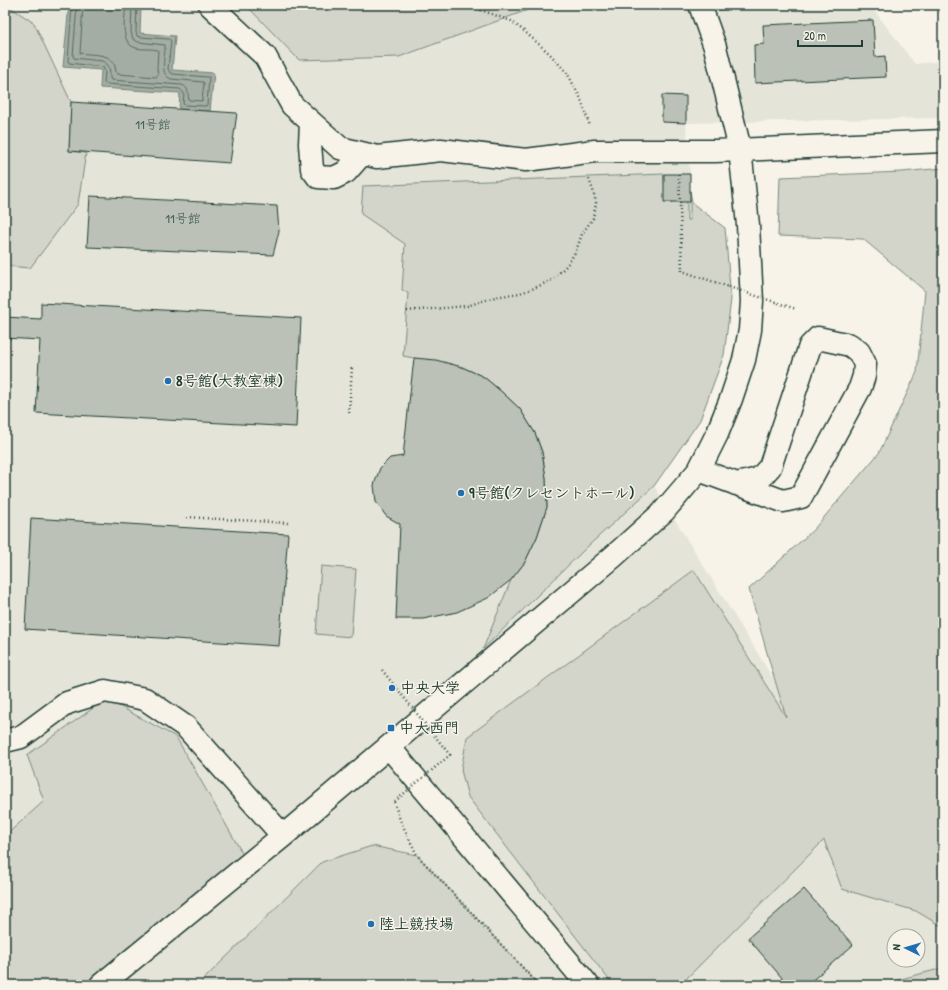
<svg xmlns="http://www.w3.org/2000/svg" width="948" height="990" font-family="'Patrick Hand','Klee One',sans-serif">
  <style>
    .built { fill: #e5e4d9; fill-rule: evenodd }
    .green { fill: #d3d5ca; stroke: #79897f }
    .water { fill: #a4ada3; stroke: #6f8077 }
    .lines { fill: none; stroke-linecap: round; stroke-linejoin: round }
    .shore { stroke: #546a60; stroke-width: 1 }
    .building { fill: #bbc1b6; stroke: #1f3d34 }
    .minor-casing { stroke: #1f3d34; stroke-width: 25 }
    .path { stroke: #1f3d34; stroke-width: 2.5; stroke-dasharray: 1 3; stroke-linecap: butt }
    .minor { stroke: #f7f3e8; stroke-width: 22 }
    .path-bridge { stroke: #1f3d34; stroke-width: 2.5; stroke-dasharray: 1 3; stroke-linecap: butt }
    .poi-dot { fill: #1f6fb2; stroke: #f7f3e8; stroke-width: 1.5 }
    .labels { text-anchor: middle; stroke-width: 3; stroke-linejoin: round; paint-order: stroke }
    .number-label { font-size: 13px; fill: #465e54 }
    .poi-label { font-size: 15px; font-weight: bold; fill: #1f3d34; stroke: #f7f3e8; text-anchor: start }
  </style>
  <rect width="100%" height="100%" fill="#f7f3e8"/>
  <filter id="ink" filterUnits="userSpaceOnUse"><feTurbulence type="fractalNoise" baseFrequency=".025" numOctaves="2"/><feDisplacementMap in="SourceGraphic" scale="8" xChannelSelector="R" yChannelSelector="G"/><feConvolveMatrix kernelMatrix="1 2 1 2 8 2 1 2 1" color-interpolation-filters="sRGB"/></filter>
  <g filter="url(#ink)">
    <path class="built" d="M 5,5 L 870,5 L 915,64 L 943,61 L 943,118 L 686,123 L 690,174 L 690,189 L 692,203 L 725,228 L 731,299 L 724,355 L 700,420 L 654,486 L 905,891 L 943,913 L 943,985 L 5,985 ZM 894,936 L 918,936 L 918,960 L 894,960 Z"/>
    <path class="green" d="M 5,5 L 7,5 L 34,23 L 71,102 L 69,151 L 86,153 L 78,204 L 30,268 L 5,266 Z
      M 246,5 L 538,5 L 525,11 L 399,57 L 299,60 Z
      M 693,5 L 780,5 L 710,11 Z
      M 943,168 L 943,927 L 916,911 L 842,889 L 824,840 L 680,985 L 613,985 L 468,797 L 461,770 L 467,737 L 694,570 L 786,717 L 771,667 L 749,589 L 814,529 L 879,453 L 917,372 L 925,291 L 863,239 L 778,236 L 780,177 L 902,172 Z
      M 664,174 L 665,202 L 673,202 L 687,192 L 687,220 L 690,220 L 690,190 L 692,203 L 725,228 L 731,299 L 724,355 L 700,420 L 654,486 L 587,547 L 483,649 L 511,580 L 525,562 L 537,537 L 547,507 L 546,478 L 542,452 L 535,433 L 520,409 L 503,393 L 484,377 L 462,367 L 403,356 L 408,293 L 402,290 L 405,244 L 361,214 L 363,186 Z
      M 321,566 L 356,569 L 351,637 L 316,634 Z
      M 106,699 L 176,737 L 245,858 L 97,985 L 5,985 L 5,836 L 44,801 L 27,755 Z
      M 372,846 L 417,855 L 539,985 L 198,985 L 322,862 Z
      M 939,969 L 943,972 L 943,985 L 884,985 L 886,983 Z"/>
    <path class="water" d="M 69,5 L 141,5 L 140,33 L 175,36 L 172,70 L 214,73 L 210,111 L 179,109 L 180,93 L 100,88 L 101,70 L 63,67 Z"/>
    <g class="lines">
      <path class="shore" d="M 72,5 L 68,61 L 69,63 L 103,67 L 105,71 L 104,83 L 106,84 L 180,89 L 184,93 L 183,104 L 184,105 L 206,106 L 207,105 L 209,77 L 207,77 L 173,74 L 170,72 L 168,69 L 171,41 L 169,39 L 140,37 L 137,36 L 136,32 L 137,5
        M 77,5 L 73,56 L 74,58 L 102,61 C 110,64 110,70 110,78 L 111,80 L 182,85 C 190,88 187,94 189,100 L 202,101 L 204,83 L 203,82 L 171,79 C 158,73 166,56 165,45 L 138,42 L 133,39 L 131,32 L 132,5
        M 83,5 L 80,53 C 96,56 115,51 116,73 L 118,74 L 157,77 L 158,75 L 157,68 L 158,50 C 151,48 143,50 136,48 C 119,43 125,18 126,5"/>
    </g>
    <path class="building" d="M 873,20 L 875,57 L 885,56 L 886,77 L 755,83 L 754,45 L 764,44 L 763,25 Z
      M 662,95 L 686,96 L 686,123 L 662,122 Z
      M 71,102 L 237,113 L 230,163 L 69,151 Z
      M 664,174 L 690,174 L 690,202 L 664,202 Z
      M 90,196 L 277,206 L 279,231 L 273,255 L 87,247 Z
      M 41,303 L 301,318 L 296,427 L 36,413 L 40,340 L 5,338 L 5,317 L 41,319 Z
      M 414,358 L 436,360 L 462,367 L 484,377 L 503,393 L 520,409 L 535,433 L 542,452 L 546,478 L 547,507 L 537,537 L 525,562 L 511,580 L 488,598 L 457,612 L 423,619 L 396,619 L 400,524 L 386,516 L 376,502 L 374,485 L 380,468 L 390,458 L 403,456 Z
      M 31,518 L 288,534 L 279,646 L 25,629 Z
      M 804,889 L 853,945 L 807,985 L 788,985 L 748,938 Z"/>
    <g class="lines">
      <g class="minor-casing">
        <path id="minor" d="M 210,5 L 265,56 L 292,105 L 340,148 L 377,157 L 441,150 L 526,160 L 595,151 L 715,151 L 943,141
          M 311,122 L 310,144 L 312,169 L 318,177 L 334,178 L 346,172 L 362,154
          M 699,470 L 783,501 L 801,497 L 860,388 L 864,376 L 865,364 L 859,352 L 850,345 L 818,338 L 810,346 L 770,467 L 759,479 L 736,484
          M 5,741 L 21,737 L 67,703 L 105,691 L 145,699 L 186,727 L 283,836
          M 389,747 L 588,985
          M 101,985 L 283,836 L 614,556 L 664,511 L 699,470 L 717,434 L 731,399 L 744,360 L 750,330 L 752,301 L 748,225 L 740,149 L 715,47 L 700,5"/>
      </g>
      <path class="path" d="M 449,5 L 478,9 L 511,21 L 524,31 L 550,54 L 567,73 L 580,97 L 590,126
        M 679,174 L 682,271 L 729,287
        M 778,303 L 796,309
        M 407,311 L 467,306 L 495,297 L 520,293 L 532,289 L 552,280 L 567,265 L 576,251 L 582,234 L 593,218 L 596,203 L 593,190 L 588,177
        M 349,413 L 352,367
        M 187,517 L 288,523
        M 394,802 L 400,820 L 417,855 L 539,985"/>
      <use href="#minor" class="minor"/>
      <path class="path-bridge" d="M 729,287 L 778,303
        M 382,670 L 450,755 L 394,802"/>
    </g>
  </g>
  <g class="poi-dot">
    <circle cx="168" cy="381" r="4"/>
    <circle cx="461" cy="493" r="4"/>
    <circle cx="392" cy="688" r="4"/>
    <rect x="387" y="724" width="8" height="8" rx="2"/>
    <circle cx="371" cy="924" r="4"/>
  </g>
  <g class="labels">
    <g class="number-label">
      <text x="153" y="129">11号館</text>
      <text x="183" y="223">11号館</text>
    </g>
    <g class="poi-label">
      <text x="176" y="386">8号館(大教室棟)</text>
      <text x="469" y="498">9号館(クレセントホール)</text>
      <text x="400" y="693">中央大学</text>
      <text x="399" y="733">中大西門</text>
      <text x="379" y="929">陸上競技場</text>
    </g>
  </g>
  <rect width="948" height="990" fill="none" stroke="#f7f3e8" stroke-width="20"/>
  <rect x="10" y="10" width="928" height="970" fill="none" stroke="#1f3d34" stroke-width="1.5" filter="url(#ink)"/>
  <g transform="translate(906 948) rotate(275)"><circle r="19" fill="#f7f3e8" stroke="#a1aaa0"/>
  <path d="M0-3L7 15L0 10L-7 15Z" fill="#1f6fb2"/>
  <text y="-6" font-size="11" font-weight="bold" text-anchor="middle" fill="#1f3d34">N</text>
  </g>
  <path d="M798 40v6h64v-6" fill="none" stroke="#1f3d34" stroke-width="2"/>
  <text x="804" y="40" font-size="12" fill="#1f3d34" stroke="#f7f3e8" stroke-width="3" paint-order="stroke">20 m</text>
</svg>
